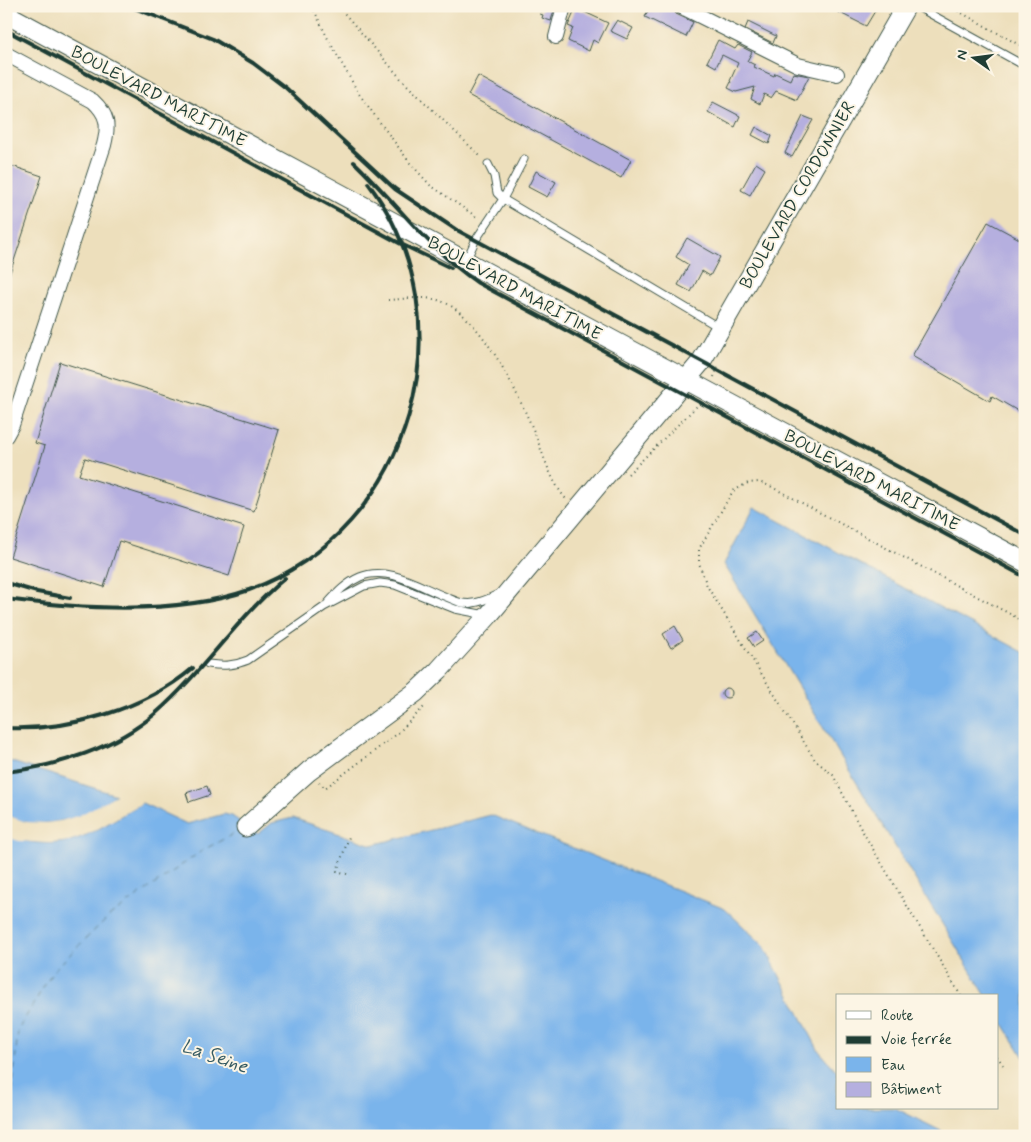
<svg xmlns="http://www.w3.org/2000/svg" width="1031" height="1142" font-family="Mynerve,sans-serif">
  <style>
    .water { fill: #7ab4eb; stroke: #4c7890 }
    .pier { fill: #eddfbc }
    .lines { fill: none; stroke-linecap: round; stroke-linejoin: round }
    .ferry { stroke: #365b62; stroke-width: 1; stroke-dasharray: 6 5; stroke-linecap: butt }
    .building { fill: #b5afdf }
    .lane-casing { stroke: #3e5548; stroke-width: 9 }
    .street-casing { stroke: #3e5548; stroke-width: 16 }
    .secondary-casing { stroke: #3e5548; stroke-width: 21 }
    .path { stroke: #3e5548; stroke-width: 2; stroke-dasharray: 1 4; stroke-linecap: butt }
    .lane { stroke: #fff; stroke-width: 7 }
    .street { stroke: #fff; stroke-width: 14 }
    .secondary { stroke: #fff; stroke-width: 19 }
    .rail { stroke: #1f3d34; stroke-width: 4 }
    .labels { text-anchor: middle; stroke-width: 4; stroke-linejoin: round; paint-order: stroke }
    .street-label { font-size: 18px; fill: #1f3d34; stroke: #fcf5e5 }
    .water-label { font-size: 19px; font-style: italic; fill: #365b62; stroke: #fcf5e5 }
  </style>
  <rect width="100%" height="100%" fill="#fcf5e5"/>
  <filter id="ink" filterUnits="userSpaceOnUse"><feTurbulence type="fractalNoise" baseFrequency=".02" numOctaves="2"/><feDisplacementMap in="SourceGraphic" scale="10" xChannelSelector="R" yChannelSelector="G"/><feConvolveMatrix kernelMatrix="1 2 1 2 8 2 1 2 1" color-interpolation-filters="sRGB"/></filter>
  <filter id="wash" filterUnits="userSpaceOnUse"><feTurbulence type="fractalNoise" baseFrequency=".0096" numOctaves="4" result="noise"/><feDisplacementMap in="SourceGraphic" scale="20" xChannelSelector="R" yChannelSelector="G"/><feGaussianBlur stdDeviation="1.12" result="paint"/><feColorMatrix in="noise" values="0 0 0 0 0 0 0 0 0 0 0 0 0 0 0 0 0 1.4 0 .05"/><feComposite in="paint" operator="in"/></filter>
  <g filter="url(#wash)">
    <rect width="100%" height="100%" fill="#eddfbc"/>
    <path class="water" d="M 754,507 L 1025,653 L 1025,1059 L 997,1014 L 997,996 L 986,996 L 724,564 Z
      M 6,760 L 116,795 C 104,802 92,811 79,816 C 58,823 29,828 10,816 L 6,825 Z
      M 142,803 L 187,824 L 224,814 L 232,816 L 258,834 L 272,823 L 293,818 L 372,845 L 491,815 L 725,909 L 764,946 L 819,1051 L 837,1071 L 837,1108 L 895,1108 L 951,1136 L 6,1136 L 6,837 C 26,842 49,846 69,841 C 95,834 119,816 142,803 Z"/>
    <path class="pier" d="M 116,795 L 119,796 L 81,818 L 61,823 L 46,825 L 26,825 L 11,819 L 6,828 L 9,816 L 26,822 L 46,823 L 61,821 L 80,815 Z
      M 139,802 L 142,803 L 90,833 L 69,841 L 49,843 L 19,841 L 6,837 L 6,835 L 19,838 L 49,841 L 68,839 L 89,830 Z"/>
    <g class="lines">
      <path class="ferry" d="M 10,1136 L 11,1107 L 18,1030 L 53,971 L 107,918 L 203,850 L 237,832"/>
    </g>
    <g id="blocks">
      <path class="building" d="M 543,6 L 555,6 L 551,21 L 542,18 L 543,15 L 540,14 Z
        M 650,6 L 671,6 L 676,14 L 693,22 L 686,37 L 645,17 Z
        M 826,6 L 878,6 L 866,26 Z
        M 576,8 L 608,23 L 598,43 L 593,40 L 589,51 L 568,41 L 573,28 L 568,26 Z
        M 617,20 L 633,28 L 627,39 L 610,31 Z
        M 748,22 L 776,36 L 773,43 L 745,29 Z
        M 718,40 L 735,49 L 738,45 L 752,52 L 747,61 L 755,65 L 754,67 L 774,76 L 775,73 L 790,80 L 793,73 L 809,76 L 797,100 L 776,91 L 771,98 L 764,94 L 760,104 L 751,99 L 755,87 L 736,92 L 728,88 L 731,82 L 730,81 L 738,63 L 722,55 L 716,67 L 707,62 Z
        M 478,76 L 631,160 L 621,178 L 468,95 Z
        M 713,102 L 740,116 L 735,127 L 708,112 Z
        M 803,116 L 813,120 L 792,157 L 785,153 Z
        M 756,127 L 772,136 L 769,144 L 752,135 Z
        M 756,163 L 765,169 L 750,195 L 741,190 Z
        M 6,164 L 42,176 L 8,279 L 6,279 Z
        M 536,171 L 556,182 L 547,197 L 528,187 Z
        M 988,222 L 1025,242 L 1025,415 L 992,396 L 990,401 L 912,356 Z
        M 687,238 L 720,257 L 710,276 L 702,271 L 691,292 L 678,285 L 689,265 L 676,257 Z
        M 60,362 L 279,430 L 254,511 L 85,458 L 79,475 L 244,527 L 229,576 L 119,541 L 104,587 L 10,557 L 45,446 L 35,443 Z
        M 675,626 L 683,640 L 671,648 L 663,634 Z
        M 757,632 L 763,641 L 754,647 L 748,638 Z
        M722 693a5 5 0 1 1 10 0a5 5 0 1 1-10 0Z
        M 207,786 L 210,795 L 189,802 L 186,793 Z"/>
    </g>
  </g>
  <g filter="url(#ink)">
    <use href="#blocks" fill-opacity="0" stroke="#3e5548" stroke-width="1"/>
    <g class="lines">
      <g class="lane-casing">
        <path id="lane" d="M 916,6 L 1025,66
          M 488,164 L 494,176 L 497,193 L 503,199 L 720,328
          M 466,261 L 475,241 L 503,199 L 524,159
          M 327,604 C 337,593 346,583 360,577 C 387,565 419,586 444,596 C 453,600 463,605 473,603 C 483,602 490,598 498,594
          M 208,664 C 223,666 234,666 248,660 L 324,607 L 364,586 L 380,583 L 395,585 L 455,609 L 486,615"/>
      </g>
      <g class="street-casing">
        <path id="street" d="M 680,6 L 798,65 L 837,74
          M 556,37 L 564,6
          M 6,54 L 93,101 C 108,115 109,125 104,145 L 12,425 L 6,436"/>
      </g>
      <g class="secondary-casing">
        <path id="secondary" d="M 6,14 C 346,196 684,381 1025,562
          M 246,827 L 309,771 L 416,692 L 439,670 L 488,616 L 701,362 L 906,6"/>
      </g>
      <path class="path" d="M 312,6 L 328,39 L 359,94 L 410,163 L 430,185 L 478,218
        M 338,6 L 403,81 L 482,158
        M 949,6 L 1025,48
        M 388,300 C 404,299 422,296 438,300 C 481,313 518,394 535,434 C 544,456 550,480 566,499
        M 714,377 L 719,363
        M 628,474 L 698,405
        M 319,782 L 325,788 L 397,734 L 425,706
        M 347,874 L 337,871 L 349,837
        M 961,996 L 861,829 L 833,775 L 815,760 L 707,586 L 699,563 L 699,549 L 733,491 L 748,483 L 759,482 L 770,486 L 1025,622
        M 997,1056 L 1003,1065"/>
      <use href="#lane" class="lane"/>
      <use href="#street" class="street"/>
      <use href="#secondary" class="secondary"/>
      <path class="rail" d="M 129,6 L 213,39 L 253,63 L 286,88 L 395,189 L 455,229 L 1025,535
        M 6,30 L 401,244 L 451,268
        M 354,162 C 396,202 429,250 478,283 L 1025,577
        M 6,583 L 37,592 L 70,598
        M 6,599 C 81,609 178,615 249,590 C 412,530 472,321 368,183
        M 6,728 C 69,731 145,709 193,668
        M 6,772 C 59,766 115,748 156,713 C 203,672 237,618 285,578"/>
    </g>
  </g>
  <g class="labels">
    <g class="street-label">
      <text transform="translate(159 96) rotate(28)" y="6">BOULEVARD MARITIME</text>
      <text transform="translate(797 195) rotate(-60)" y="6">BOULEVARD CORDONNIER</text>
      <text transform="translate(515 288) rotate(29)" y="6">BOULEVARD MARITIME</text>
      <text transform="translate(872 480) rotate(28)" y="6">BOULEVARD MARITIME</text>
    </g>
    <g class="water-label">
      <text transform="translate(215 1055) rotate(19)" y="7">La Seine</text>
    </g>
  </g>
  <rect width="1031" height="1142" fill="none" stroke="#fcf5e5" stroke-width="25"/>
  <rect x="836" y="994" width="162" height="115" fill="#fcf5e5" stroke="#a4ab9e"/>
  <rect x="846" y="1011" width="25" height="8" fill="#ffffff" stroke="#a4ab9e"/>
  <text x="881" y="1020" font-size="15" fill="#1f3d34">Route</text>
  <rect x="846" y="1036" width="25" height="8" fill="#1f3d34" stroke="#a4ab9e"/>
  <text x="881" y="1044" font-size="15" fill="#1f3d34">Voie ferrée</text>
  <rect x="846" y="1057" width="25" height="15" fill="#7ab4eb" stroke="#a4ab9e"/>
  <text x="881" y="1070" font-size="15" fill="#1f3d34">Eau</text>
  <rect x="846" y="1082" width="25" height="15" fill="#b5afdf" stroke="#a4ab9e"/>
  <text x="881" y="1094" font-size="15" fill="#1f3d34">Bâtiment</text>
  <g transform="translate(974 58) rotate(284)" stroke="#fcf5e5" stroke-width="4" paint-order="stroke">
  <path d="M0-4L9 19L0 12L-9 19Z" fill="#1f3d34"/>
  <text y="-8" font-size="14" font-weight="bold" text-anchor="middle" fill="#1f3d34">N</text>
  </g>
</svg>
